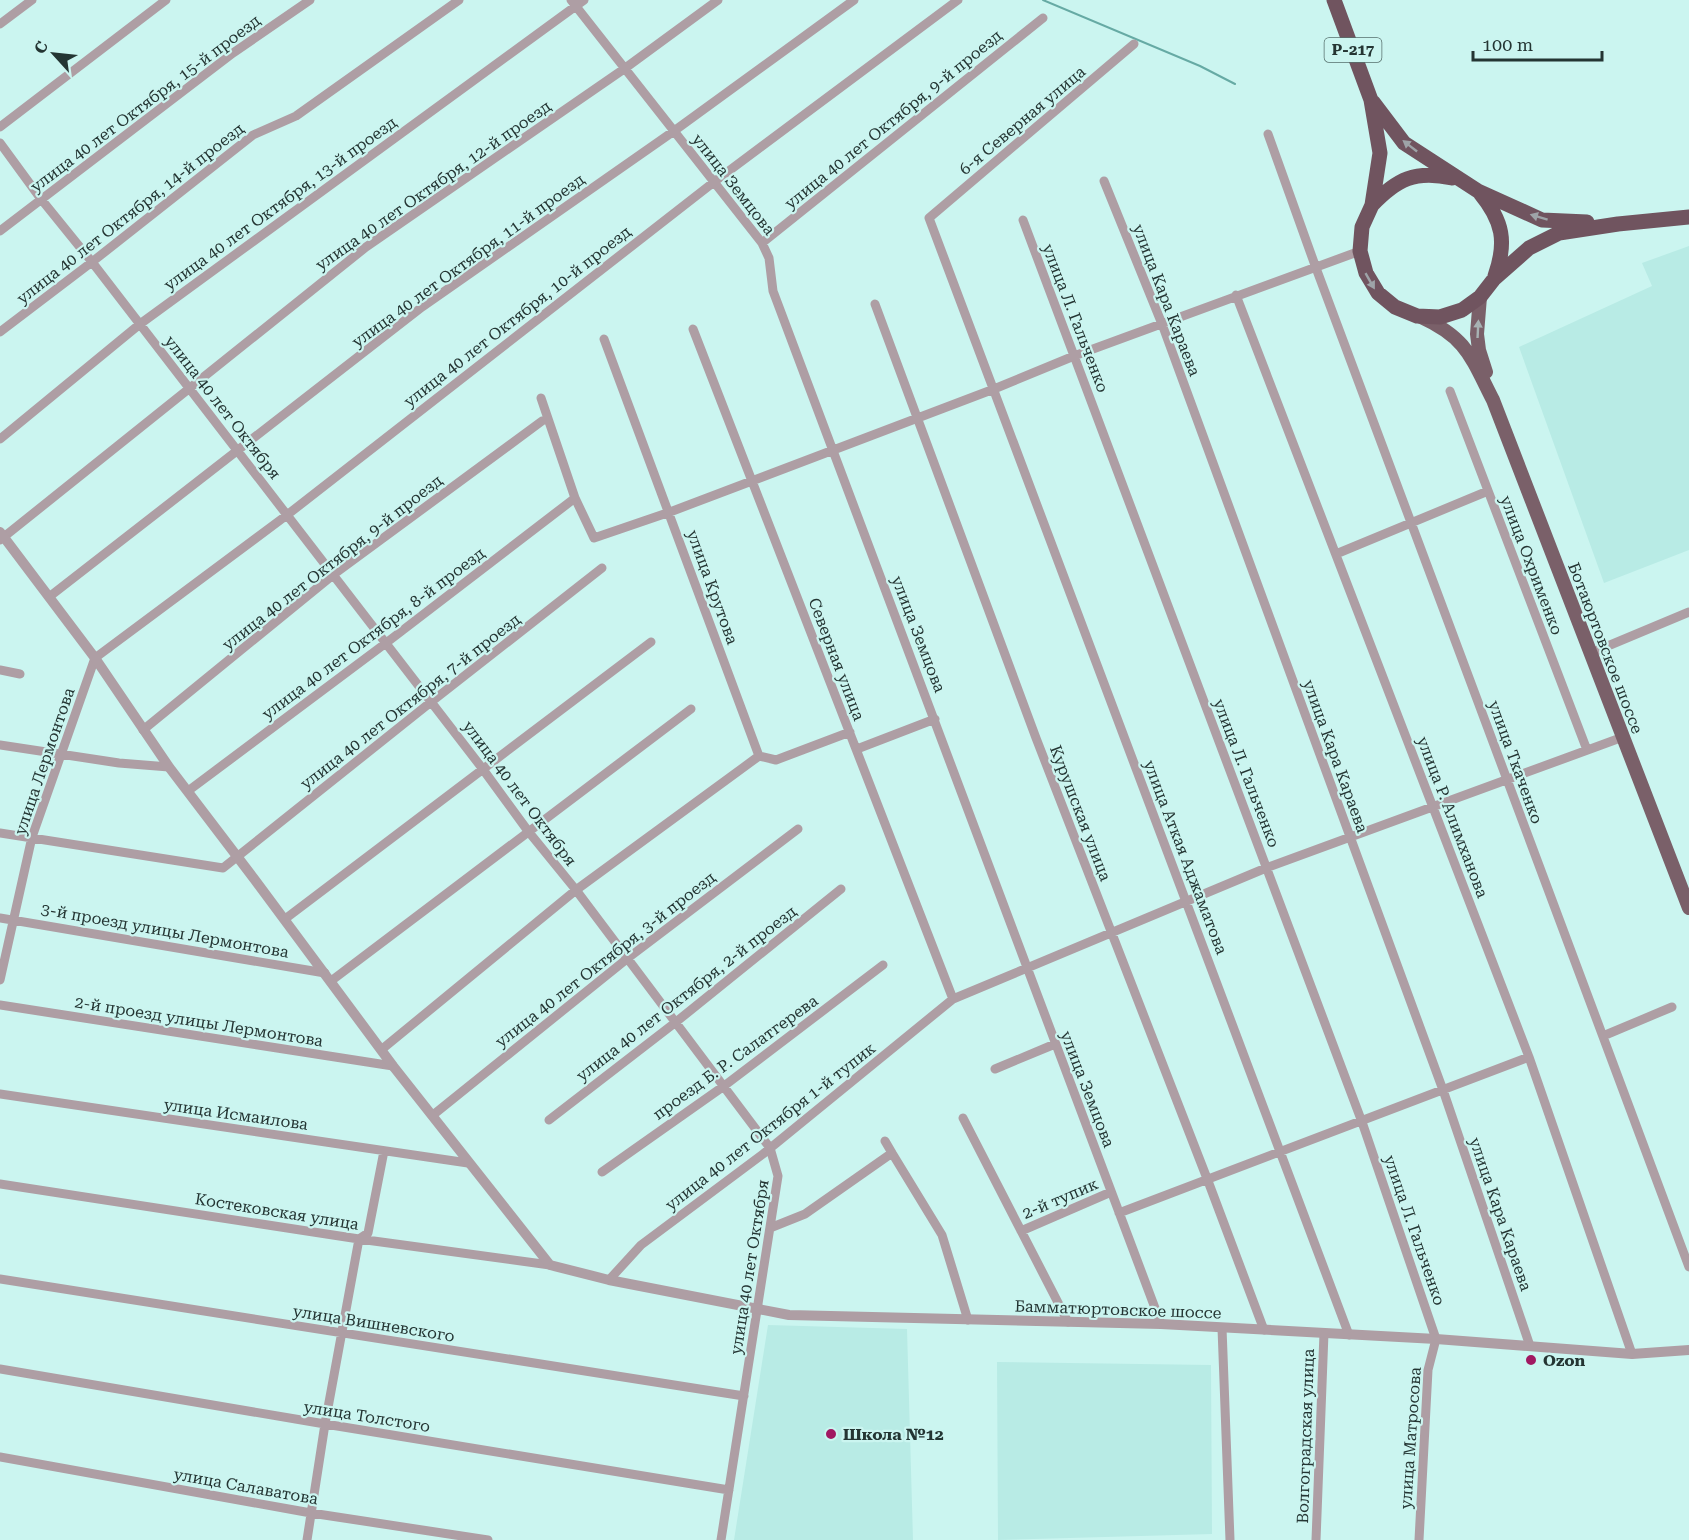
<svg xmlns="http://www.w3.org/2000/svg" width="1689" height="1540" font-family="'Roboto Serif',serif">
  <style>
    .built { fill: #b8ebe5 }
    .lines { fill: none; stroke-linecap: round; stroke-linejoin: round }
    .stream { stroke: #66aaa4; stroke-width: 2 }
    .minor { stroke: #ae9ea4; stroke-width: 9 }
    .tertiary { stroke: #ae9ea4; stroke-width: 10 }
    .primary { stroke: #7a6069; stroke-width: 14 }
    .trunk { stroke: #70545f; stroke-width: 15 }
    .oneway { fill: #9ea4a8 }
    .oneway2 { fill: #a7b2b3 }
    .poi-dot { fill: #a11862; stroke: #cbf5f0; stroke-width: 2 }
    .labels { text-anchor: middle; stroke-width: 4.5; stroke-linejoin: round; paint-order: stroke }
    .shield { fill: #cbf5f0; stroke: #566f6c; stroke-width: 1.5 }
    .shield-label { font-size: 15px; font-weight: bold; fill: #243533 }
    .street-label { font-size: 16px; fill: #243533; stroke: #cbf5f0 }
    .poi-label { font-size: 16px; font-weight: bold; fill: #243533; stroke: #cbf5f0; text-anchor: start }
  </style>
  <rect width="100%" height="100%" fill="#cbf5f0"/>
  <path class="built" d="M 1689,246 L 1689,550 L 1604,583 L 1519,347 L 1652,286 L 1642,263 Z
    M 768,1325 L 907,1329 L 913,1540 L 734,1540 Z
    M 997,1362 L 1211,1365 L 1212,1534 L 998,1540 Z"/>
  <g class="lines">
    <path class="stream" d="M 1043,0 L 1200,66 L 1235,84"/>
    <path class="minor" d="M 571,0 L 762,243 L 769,258 L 773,291 L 1161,1324
      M 0,24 L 32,0
      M 1134,44 L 929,218 L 1349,1335
      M 0,127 L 166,0
      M 1268,134 L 1316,268 L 1689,1267
      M 0,143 L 41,199 L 92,262 L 482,768 L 528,831 L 576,890 L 770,1148 L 778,1176 L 721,1540
      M 1104,181 L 1162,324 L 1443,1090 L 1530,1346
      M 1023,220 L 1362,1122 L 1436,1339 L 1428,1370 L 1419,1540
      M 0,231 L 233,53 L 310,0
      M 762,243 L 1043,18
      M 1236,295 L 1529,1057 L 1632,1354
      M 875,304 L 1036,738 L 1208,1181 L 1264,1330
      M 693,329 L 953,999
      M 0,332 L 92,262 L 253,135 L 296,116 L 459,0
      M 604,339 L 759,756 L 776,760 L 850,732
      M 1450,391 L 1587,750
      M 541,398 L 575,498 L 594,538 L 670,512 L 994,389 L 1074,356 L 1360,251
      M 0,439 L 140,324 L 584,0
      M 0,540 L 366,247 L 624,69 L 718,0
      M 1336,554 L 1488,491
      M 49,597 L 422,307 L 674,131 L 854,0
      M 1591,653 L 1689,612
      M 0,670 L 20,674
      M 143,730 L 333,575 L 542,421
      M 0,745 L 119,763 L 169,767
      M 857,749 L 935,719
      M 188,791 L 386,643 L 575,498
      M 0,833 L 223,868 L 431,702 L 602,568
      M 0,918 L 325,973
      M 285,919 L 651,642
      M 0,980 L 32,837 L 95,658 L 287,515 L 714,182 L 958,0
      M 331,981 L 691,709
      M 0,1005 L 393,1066
      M 1603,1036 L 1672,1007
      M 381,1050 L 576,890 L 759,756
      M 995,1069 L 1055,1044
      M 0,1094 L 468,1163
      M 433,1115 L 628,958 L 798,829
      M 963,1118 L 1068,1322
      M 549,1120 L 676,1022 L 841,889
      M 892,1153 L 942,1235 L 968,1320
      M 602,1172 L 724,1086 L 883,965
      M 0,1184 L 359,1239 L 550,1265
      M 1119,1213 L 1529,1057
      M 770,1228 L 805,1214 L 892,1153 L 885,1141
      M 1021,1231 L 1111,1192
      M 0,1279 L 744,1396
      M 609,1280 L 641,1245 L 763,1154 L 953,999 L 1266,868 L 1623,737
      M 1222,1328 L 1230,1540
      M 0,1369 L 325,1424 L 729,1490
      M 0,1457 L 311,1513 L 488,1540
      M 307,1540 L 325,1424 L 359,1239 L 368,1233 L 384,1151
      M 1316,1540 L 1324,1333"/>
    <path class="tertiary" d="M 0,532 L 95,658 L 169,767 L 255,880 L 393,1066 L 550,1265 L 609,1280 L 789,1315 L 1161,1324 L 1436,1339 L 1632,1354 L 1689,1350"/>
    <path class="primary" d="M 1480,297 L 1477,334 L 1479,350 L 1486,372
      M 1421,317 C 1467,338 1471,357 1493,400 L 1689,908"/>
    <path class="trunk" d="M 1334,0 L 1371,100 L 1380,153 L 1372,205 L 1362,227 L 1360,251 L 1366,273 L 1378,293 L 1395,307 L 1417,316 L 1440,317 L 1462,310 L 1480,297 L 1494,279 L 1529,248 L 1559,233 L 1618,224 L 1689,217
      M 1373,102 L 1404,143 L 1478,191 L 1542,220 L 1587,222
      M 1480,193 C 1503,221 1507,242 1495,276
      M 1372,205 C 1397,179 1415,170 1452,178"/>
  </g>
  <defs><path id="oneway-solid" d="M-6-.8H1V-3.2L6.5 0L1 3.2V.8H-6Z" transform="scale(1.5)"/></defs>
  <g class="oneway">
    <use href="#oneway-solid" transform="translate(1410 146) rotate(-142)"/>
    <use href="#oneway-solid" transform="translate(1539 217) rotate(-163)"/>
    <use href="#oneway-solid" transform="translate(1370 281) rotate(60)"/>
  </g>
  <use class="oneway2" href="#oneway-solid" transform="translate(1478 329) rotate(-87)"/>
  <g class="poi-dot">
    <circle cx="1531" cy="1360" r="6"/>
    <circle cx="831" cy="1434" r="6"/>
  </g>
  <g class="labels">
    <rect class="shield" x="1324.5" y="38" width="57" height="24" rx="4.5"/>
    <g class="shield-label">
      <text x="1353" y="55">Р-217</text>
    </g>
    <g class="street-label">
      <text transform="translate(145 103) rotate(-37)" y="6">улица 40 лет Октября, 15-й проезд</text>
      <text transform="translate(893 119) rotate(-39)" y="6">улица 40 лет Октября, 9-й проезд</text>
      <text transform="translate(1022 120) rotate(-40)" y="6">6-я Северная улица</text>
      <text transform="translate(734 184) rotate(52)" y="6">улица Земцова</text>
      <text transform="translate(433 185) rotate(-35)" y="6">улица 40 лет Октября, 12-й проезд</text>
      <text transform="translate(280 203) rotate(-36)" y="6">улица 40 лет Октября, 13-й проезд</text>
      <text transform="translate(130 213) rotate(-38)" y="6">улица 40 лет Октября, 14-й проезд</text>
      <text transform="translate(468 260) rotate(-36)" y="6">улица 40 лет Октября, 11-й проезд</text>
      <text transform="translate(1167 300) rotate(69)" y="6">улица Кара Караева</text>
      <text transform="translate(517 316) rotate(-38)" y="6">улица 40 лет Октября, 10-й проезд</text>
      <text transform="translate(1076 318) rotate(69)" y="6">улица Л. Гальченко</text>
      <text transform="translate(223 407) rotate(52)" y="6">улица 40 лет Октября</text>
      <text transform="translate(332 562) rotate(-38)" y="6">улица 40 лет Октября, 9-й проезд</text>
      <text transform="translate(1532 565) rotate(69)" y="6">улица Охрименко</text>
      <text transform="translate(713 587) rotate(70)" y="6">улица Крутова</text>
      <text transform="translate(373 633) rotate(-37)" y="6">улица 40 лет Октября, 8-й проезд</text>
      <text transform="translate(919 634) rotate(69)" y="6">улица Земцова</text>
      <text transform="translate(1606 648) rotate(69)" y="6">Ботаюртовское шоссе</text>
      <text transform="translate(837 659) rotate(69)" y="6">Северная улица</text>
      <text transform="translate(410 701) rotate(-38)" y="6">улица 40 лет Октября, 7-й проезд</text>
      <text transform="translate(1336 756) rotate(70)" y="6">улица Кара Караева</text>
      <text transform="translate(44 761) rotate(-71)" y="6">улица Лермонтова</text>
      <text transform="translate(1516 762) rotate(70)" y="6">улица Ткаченко</text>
      <text transform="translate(1247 773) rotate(69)" y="6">улица Л. Гальченко</text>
      <text transform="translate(520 793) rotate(53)" y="6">улица 40 лет Октября</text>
      <text transform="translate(1081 813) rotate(69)" y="6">Курушская улица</text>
      <text transform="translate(1453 817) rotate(69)" y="6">улица Р. Алимханова</text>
      <text transform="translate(1186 857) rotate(69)" y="6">улица Аткая Аджаматова</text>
      <text transform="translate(165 930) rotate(10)" y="6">3-й проезд улицы Лермонтова</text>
      <text transform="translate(605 959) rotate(-38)" y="6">улица 40 лет Октября, 3-й проезд</text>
      <text transform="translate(686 993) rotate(-38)" y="6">улица 40 лет Октября, 2-й проезд</text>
      <text transform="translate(199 1021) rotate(9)" y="6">2-й проезд улицы Лермонтова</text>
      <text transform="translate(735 1057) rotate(-36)" y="6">проезд Б. Р. Салатгерева</text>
      <text transform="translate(1088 1089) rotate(69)" y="6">улица Земцова</text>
      <text transform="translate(236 1114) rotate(8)" y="6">улица Исмаилова</text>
      <text transform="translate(770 1126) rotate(-38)" y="6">улица 40 лет Октября 1-й тупик</text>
      <text transform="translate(1060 1198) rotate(-23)" y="6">2-й тупик</text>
      <text transform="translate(277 1211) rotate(9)" y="6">Костековская улица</text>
      <text transform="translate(1501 1214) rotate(71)" y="6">улица Кара Караева</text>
      <text transform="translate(1415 1230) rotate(71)" y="6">улица Л. Гальченко</text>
      <text transform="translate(749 1267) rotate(-81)" y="6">улица 40 лет Октября</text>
      <text transform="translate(1118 1309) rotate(2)" y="6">Бамматюртовское шоссе</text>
      <text transform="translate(374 1323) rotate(9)" y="6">улица Вишневского</text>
      <text transform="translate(367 1416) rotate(9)" y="6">улица Толстого</text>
      <text transform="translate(1305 1436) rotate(-88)" y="6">Волгоградская улица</text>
      <text transform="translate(1410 1438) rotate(-86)" y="6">улица Матросова</text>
      <text transform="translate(246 1486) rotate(10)" y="6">улица Салаватова</text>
    </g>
    <g class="poi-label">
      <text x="1543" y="1366">Ozon</text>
      <text x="843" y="1440">Школа №12</text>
    </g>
  </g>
  <g transform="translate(54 54) rotate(297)" stroke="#cbf5f0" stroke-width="4.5" paint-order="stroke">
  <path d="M0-4.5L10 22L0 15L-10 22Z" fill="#243533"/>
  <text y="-9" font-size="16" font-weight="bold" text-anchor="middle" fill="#243533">С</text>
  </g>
  <path d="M1473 51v9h129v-9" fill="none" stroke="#243533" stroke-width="3"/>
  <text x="1482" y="51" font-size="18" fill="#243533" stroke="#cbf5f0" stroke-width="4.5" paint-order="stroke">100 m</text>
</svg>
